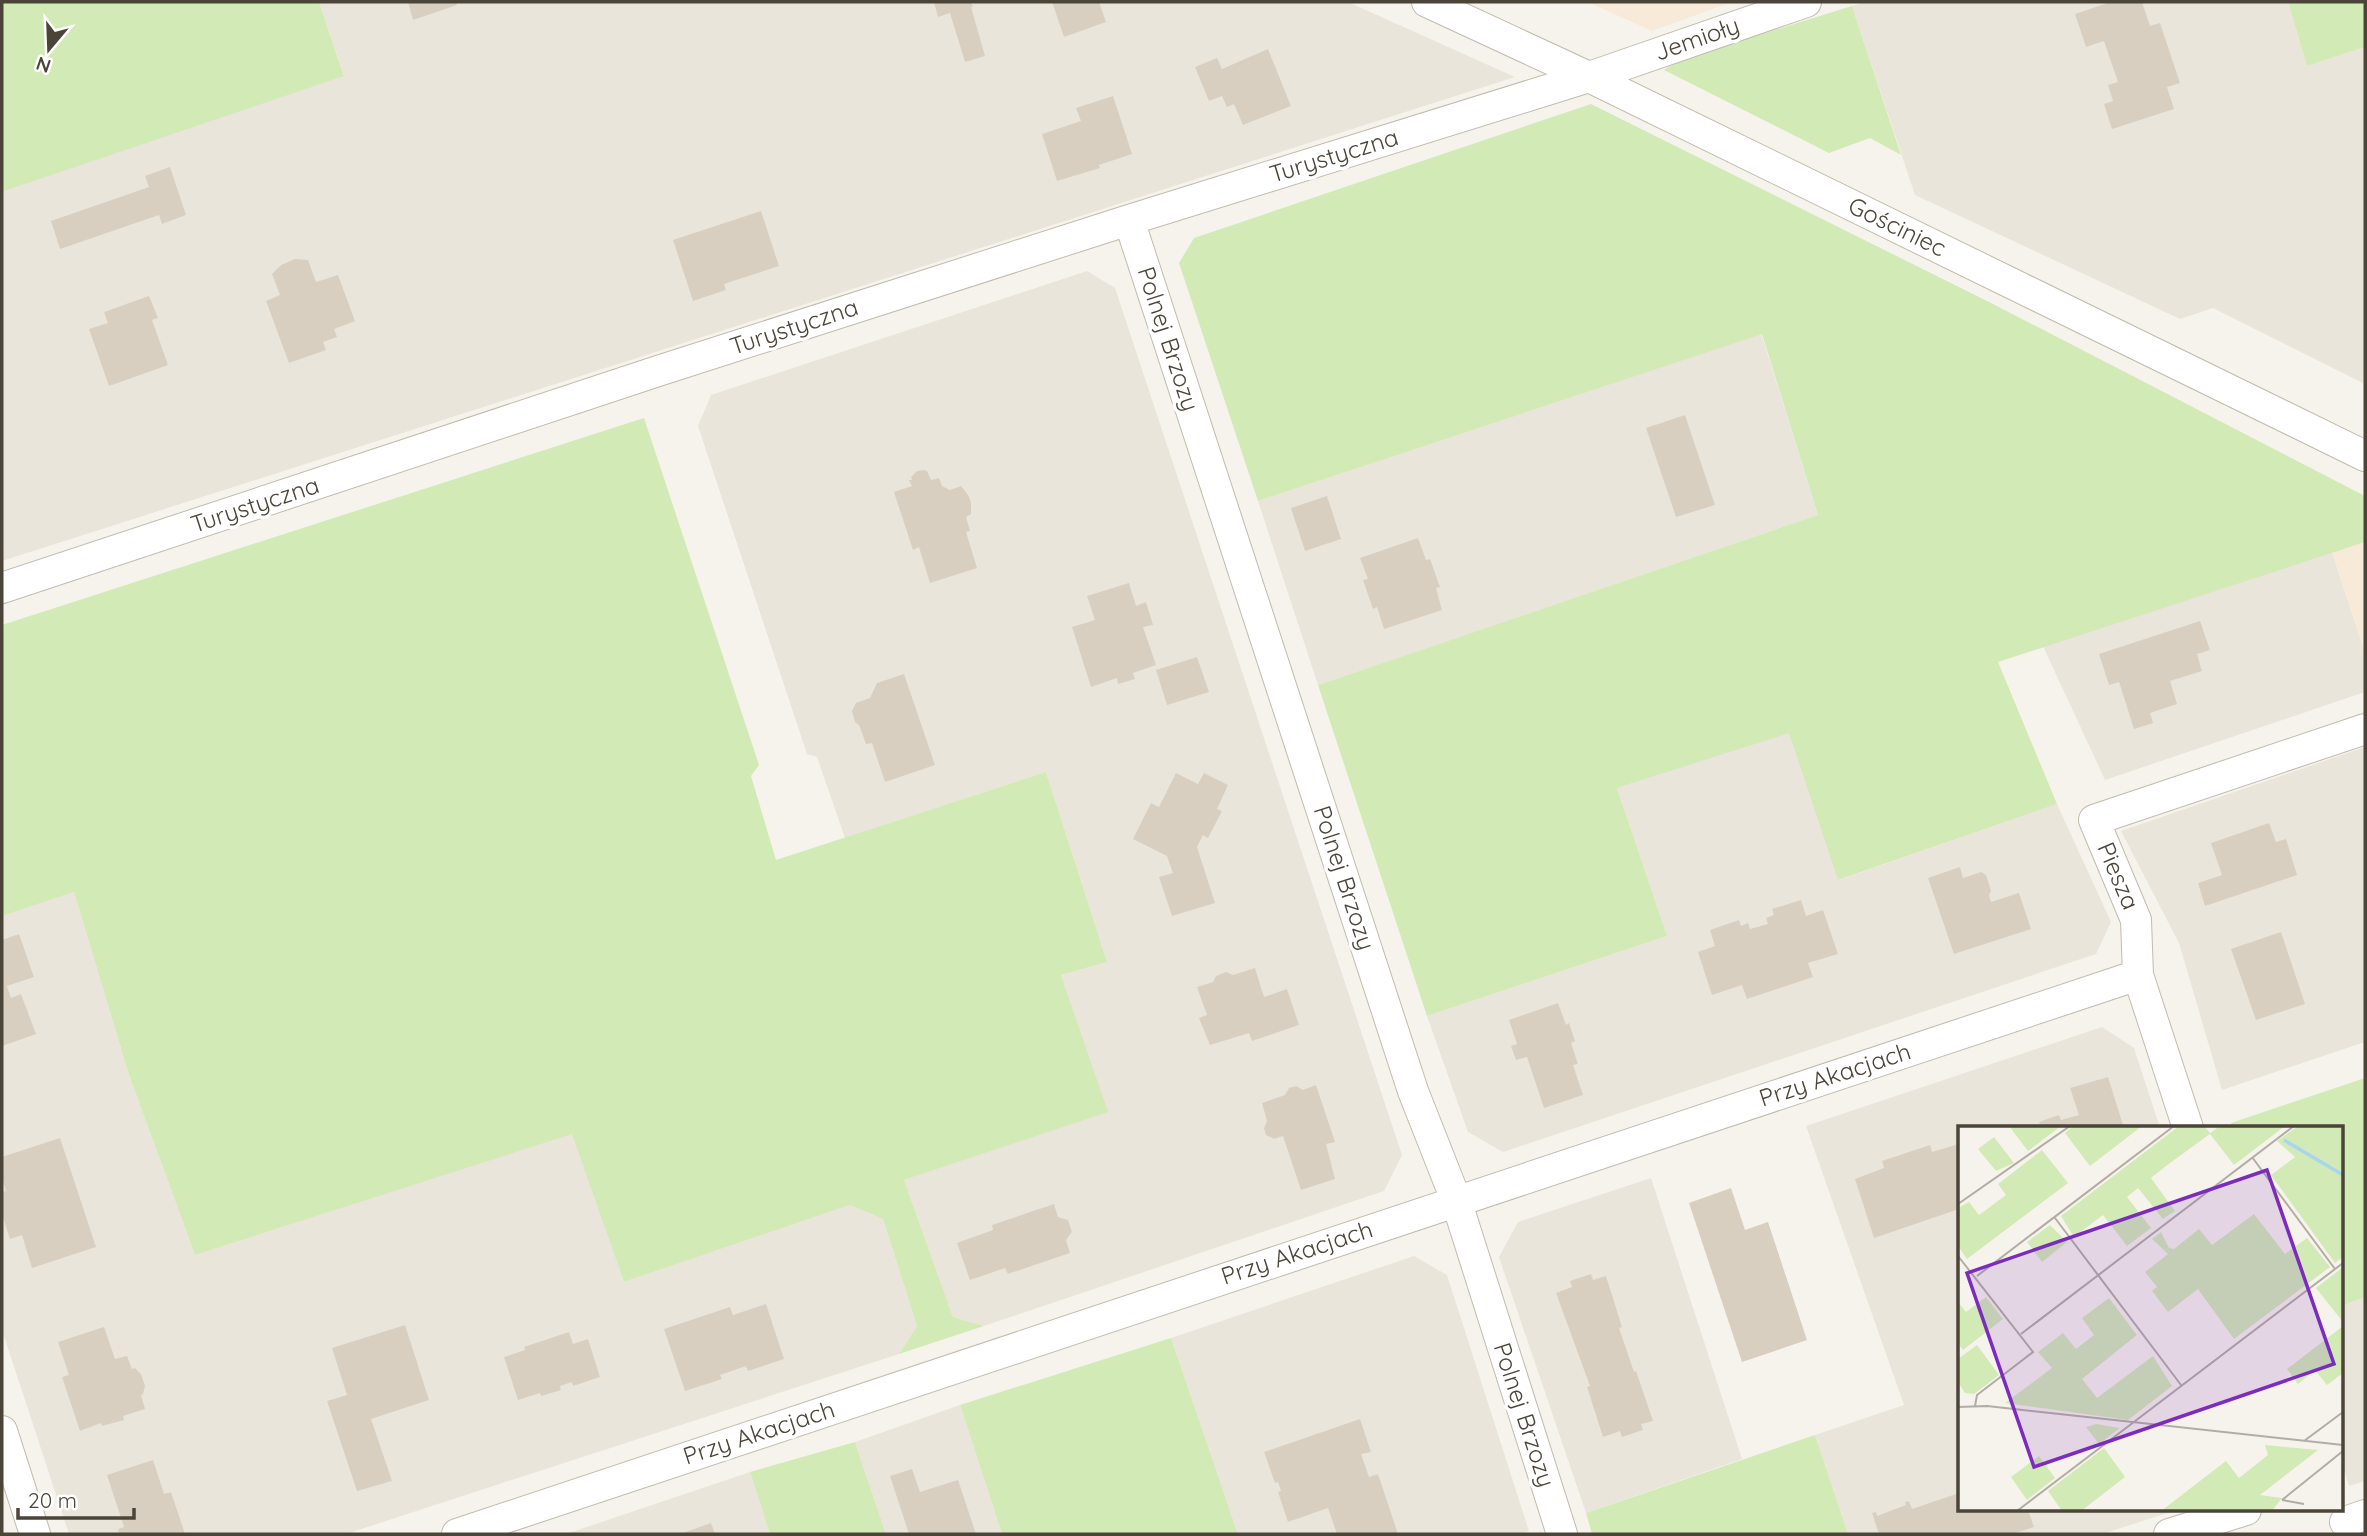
<svg xmlns="http://www.w3.org/2000/svg" width="2367" height="1536" font-family="Quicksand,sans-serif">
  <style>
    .residential { fill: #eae5da }
    .commercial { fill: #f7ead8 }
    .green { fill: #d2eab5 }
    .building { fill: #d8cfc1 }
    .lines { fill: none; stroke-linecap: round; stroke-linejoin: round }
    .minor-casing { stroke: #c2bbae; stroke-width: 32 }
    .minor { stroke: #fff; stroke-width: 30 }
    .labels { text-anchor: middle; stroke-width: 7; stroke-linejoin: round; paint-order: stroke }
    .street-label { font-size: 24px; fill: #4b4439; stroke: #fff }
    .inset-river { fill: none; stroke: #a9d4f2; stroke-width: 3.5 }
    .inset-road { fill: none; stroke: #b2ada4; stroke-width: 2 }
    .view { fill: #7b2cbf; fill-opacity: 0.15; stroke: #7b2cbf; stroke-width: 3.5 }
    .inset-edge { fill: none; stroke: #4b4439; stroke-width: 3.5 }
  </style>
  <rect width="100%" height="100%" fill="#f6f3ec"/>
  <path class="residential" d="M 319,2 L 1348,2 L 1515,77 L 2,561 L 2,192 L 344,75 Z
    M 1865,2 L 2288,2 L 2307,66 L 2365,47 L 2365,384 L 2213,308 L 2180,319 L 1915,195 L 1852,6 Z
    M 1087,271 L 1115,288 L 1402,1155 L 1384,1191 L 984,1326 L 953,1317 L 904,1180 L 1107,1112 L 1061,975 L 1107,962 L 1046,772 L 845,838 L 817,757 L 807,754 L 698,426 L 711,395 Z
    M 1761,333 L 1818,515 L 1318,685 L 1258,501 Z
    M 2332,552 L 2365,653 L 2365,692 L 2105,780 L 2043,646 Z
    M 1789,732 L 1839,880 L 2057,804 L 2111,922 L 2096,954 L 1503,1152 L 1468,1132 L 1427,1016 L 1667,936 L 1617,788 Z
    M 2365,747 L 2365,1042 L 2222,1090 L 2179,943 L 2121,831 Z
    M 74,892 L 129,1075 L 195,1255 L 573,1133 L 624,1282 L 850,1205 L 883,1219 L 917,1326 L 899,1354 L 346,1534 L 69,1534 L 2,1330 L 2,916 Z
    M 2102,1027 L 2134,1048 L 2160,1128 L 1959,1128 L 1959,1510 L 2177,1510 L 2102,1534 L 1848,1534 L 1815,1435 L 1904,1405 L 1806,1126 Z
    M 1651,1178 L 1742,1459 L 1586,1513 L 1499,1257 L 1518,1222 Z
    M 1414,1256 L 1447,1275 L 1529,1531 L 1520,1534 L 1238,1534 L 1171,1338 Z
    M 2365,1297 L 2365,1481 L 2349,1486 L 2341,1461 L 2341,1306 Z
    M 960,1405 L 1002,1534 L 886,1534 L 855,1442 Z
    M 750,1472 L 770,1534 L 566,1534 Z"/>
  <path class="commercial" d="M 1587,2 L 1732,2 L 1652,31 Z
    M 2365,542 L 2365,653 L 2332,552 Z"/>
  <path class="green" d="M 2,2 L 319,2 L 344,76 L 2,192 Z
    M 2288,2 L 2365,2 L 2365,47 L 2307,66 Z
    M 1852,6 L 1901,155 L 1870,138 L 1829,153 L 1664,70 L 1679,60 Z
    M 1591,104 L 1995,305 L 2365,496 L 2365,542 L 1998,662 L 2057,804 L 1838,880 L 1789,733 L 1617,788 L 1667,936 L 1427,1016 L 1318,685 L 1818,515 L 1762,334 L 1258,501 L 1179,263 L 1194,238 Z
    M 644,418 L 759,765 L 751,776 L 776,860 L 1046,772 L 1107,962 L 1061,975 L 1108,1112 L 904,1180 L 953,1317 L 984,1326 L 899,1354 L 917,1326 L 883,1219 L 850,1205 L 624,1282 L 572,1134 L 195,1255 L 129,1075 L 74,892 L 2,916 L 2,625 Z
    M 2365,1078 L 2365,1297 L 2341,1306 L 2341,1128 L 2233,1128 L 2231,1123 Z
    M 1171,1338 L 1238,1534 L 1002,1534 L 960,1405 Z
    M 1815,1435 L 1848,1534 L 1592,1534 L 1586,1513 Z
    M 855,1442 L 886,1534 L 770,1534 L 750,1472 Z"/>
  <path class="building" d="M 408,2 L 456,2 L 457,5 L 413,20 Z
    M 934,2 L 971,2 L 973,7 L 971,7 L 985,56 L 965,62 L 950,13 L 938,17 Z
    M 1052,2 L 1099,2 L 1106,22 L 1064,37 Z
    M 2111,2 L 2142,2 L 2150,26 L 2160,23 L 2180,83 L 2167,87 L 2174,109 L 2112,129 L 2104,104 L 2113,101 L 2108,85 L 2118,82 L 2104,41 L 2086,47 L 2075,14 Z
    M 1268,49 L 1291,106 L 1243,125 L 1234,104 L 1227,107 L 1222,96 L 1209,101 L 1195,67 L 1217,58 L 1222,69 Z
    M 1113,96 L 1132,154 L 1099,165 L 1100,168 L 1057,181 L 1042,134 L 1081,121 L 1076,108 Z
    M 170,167 L 186,215 L 162,224 L 159,215 L 60,249 L 51,221 L 149,187 L 145,176 Z
    M 761,211 L 779,266 L 724,284 L 726,290 L 693,301 L 673,240 Z
    M 295,259 L 308,260 L 316,282 L 338,275 L 355,321 L 334,329 L 337,337 L 323,342 L 326,350 L 289,363 L 266,301 L 280,295 L 272,274 L 281,265 Z
    M 149,296 L 158,318 L 152,320 L 168,365 L 109,386 L 89,329 L 108,323 L 104,312 Z
    M 1685,415 L 1715,505 L 1676,517 L 1646,428 Z
    M 924,470 L 927,471 L 931,480 L 939,478 L 942,486 L 950,490 L 961,486 L 968,495 L 971,502 L 971,514 L 966,517 L 970,531 L 966,532 L 977,568 L 930,583 L 919,547 L 913,550 L 894,492 L 912,486 L 909,480 L 912,480 L 911,477 L 917,471 Z
    M 1327,496 L 1341,539 L 1305,551 L 1291,508 Z
    M 1418,538 L 1426,560 L 1430,559 L 1440,587 L 1436,588 L 1442,610 L 1384,629 L 1377,607 L 1373,609 L 1363,580 L 1368,579 L 1360,558 Z
    M 1129,583 L 1136,606 L 1146,602 L 1153,625 L 1143,627 L 1156,665 L 1133,673 L 1135,679 L 1118,684 L 1117,678 L 1091,687 L 1072,627 L 1095,620 L 1087,596 Z
    M 2200,621 L 2210,650 L 2197,654 L 2202,671 L 2170,681 L 2177,704 L 2150,713 L 2153,723 L 2134,729 L 2119,682 L 2109,685 L 2099,654 Z
    M 1197,657 L 1209,692 L 1167,705 L 1156,670 Z
    M 904,674 L 935,765 L 885,782 L 872,743 L 866,744 L 859,725 L 855,722 L 852,711 L 856,703 L 870,698 L 877,683 Z
    M 1176,773 L 1198,784 L 1204,773 L 1228,785 L 1217,809 L 1222,811 L 1208,838 L 1203,835 L 1197,847 L 1215,903 L 1172,916 L 1159,877 L 1173,873 L 1167,856 L 1133,839 L 1151,803 L 1159,807 Z
    M 2269,823 L 2276,842 L 2286,839 L 2297,875 L 2205,906 L 2198,883 L 2222,875 L 2211,843 Z
    M 1960,867 L 1963,878 L 1981,872 L 1986,875 L 1991,891 L 1989,895 L 1991,902 L 2019,893 L 2031,929 L 1954,954 L 1928,878 Z
    M 1801,900 L 1806,916 L 1823,910 L 1838,954 L 1808,963 L 1813,977 L 1747,999 L 1742,985 L 1712,995 L 1698,952 L 1715,946 L 1710,930 L 1739,920 L 1741,926 L 1748,923 L 1750,929 L 1768,924 L 1766,918 L 1774,915 L 1772,909 Z
    M 2281,932 L 2305,1004 L 2256,1020 L 2231,949 Z
    M 19,934 L 34,977 L 7,986 L 11,998 L 21,994 L 36,1034 L 2,1046 L 2,940 Z
    M 1255,968 L 1264,997 L 1287,989 L 1299,1025 L 1252,1041 L 1249,1033 L 1210,1045 L 1199,1018 L 1207,1015 L 1197,987 L 1213,982 L 1216,976 L 1226,972 L 1233,975 Z
    M 1558,1003 L 1566,1025 L 1569,1023 L 1575,1041 L 1571,1043 L 1578,1064 L 1573,1065 L 1583,1095 L 1544,1108 L 1527,1057 L 1516,1060 L 1511,1046 L 1517,1044 L 1509,1020 Z
    M 2108,1077 L 2124,1128 L 2041,1128 L 2039,1122 L 2059,1115 L 2061,1120 L 2079,1115 L 2070,1088 Z
    M 1316,1085 L 1335,1142 L 1326,1144 L 1335,1179 L 1301,1190 L 1283,1136 L 1274,1139 L 1266,1135 L 1264,1128 L 1267,1121 L 1262,1103 L 1285,1095 L 1289,1088 L 1296,1086 L 1303,1090 Z
    M 60,1138 L 96,1247 L 32,1268 L 22,1235 L 10,1239 L 2,1214 L 2,1192 L 6,1191 L 2,1177 L 2,1157 Z
    M 1959,1144 L 1959,1209 L 1874,1238 L 1855,1179 L 1884,1168 L 1882,1161 L 1930,1145 L 1932,1152 Z
    M 1731,1188 L 1745,1230 L 1768,1222 L 1807,1340 L 1742,1362 L 1689,1203 Z
    M 1054,1204 L 1058,1217 L 1068,1220 L 1072,1232 L 1066,1240 L 1070,1253 L 1008,1274 L 1005,1268 L 970,1280 L 957,1243 L 993,1230 L 992,1225 Z
    M 1591,1274 L 1593,1280 L 1606,1276 L 1622,1327 L 1619,1328 L 1634,1372 L 1636,1371 L 1653,1421 L 1641,1424 L 1643,1430 L 1622,1437 L 1620,1431 L 1603,1437 L 1587,1387 L 1590,1386 L 1556,1293 L 1572,1287 L 1570,1281 Z
    M 766,1304 L 784,1359 L 748,1371 L 746,1366 L 720,1375 L 722,1379 L 685,1391 L 664,1329 L 730,1307 L 733,1315 Z
    M 405,1325 L 429,1400 L 371,1419 L 392,1481 L 357,1491 L 327,1401 L 347,1395 L 332,1348 Z
    M 104,1327 L 115,1359 L 127,1356 L 132,1369 L 135,1368 L 141,1374 L 145,1386 L 143,1394 L 141,1395 L 145,1409 L 123,1416 L 124,1420 L 102,1426 L 101,1423 L 80,1431 L 62,1377 L 69,1375 L 58,1342 Z
    M 569,1332 L 573,1344 L 588,1339 L 600,1377 L 573,1386 L 572,1382 L 560,1386 L 561,1390 L 541,1396 L 540,1393 L 518,1400 L 504,1357 L 525,1350 L 524,1347 Z
    M 1360,1419 L 1371,1452 L 1361,1454 L 1369,1477 L 1378,1474 L 1398,1534 L 1337,1534 L 1328,1508 L 1288,1522 L 1278,1492 L 1281,1491 L 1278,1482 L 1275,1483 L 1264,1452 Z
    M 153,1460 L 164,1494 L 171,1492 L 185,1534 L 119,1534 L 118,1529 L 124,1527 L 107,1475 Z
    M 912,1469 L 920,1492 L 958,1480 L 976,1534 L 909,1534 L 890,1476 Z
    M 1959,1493 L 1959,1510 L 2028,1510 L 2034,1527 L 2012,1534 L 1879,1534 L 1872,1513 L 1876,1512 L 1877,1516 L 1906,1505 L 1905,1502 L 1909,1501 L 1912,1509 Z
    M 711,1523 L 715,1534 L 680,1534 Z"/>
  <g class="lines">
    <g class="minor-casing">
      <path id="minor" d="M 1427,2 L 1589,77 L 2365,456
        M 1129,220 L 1413,1091 L 1456,1200 L 1562,1534
        M 2,588 L 658,371 L 1129,220 L 1589,77 L 1806,2
        M 2188,1128 L 2138,975 L 2136,920 L 2094,820 L 2365,729
        M 2,1431 L 35,1534
        M 2345,1522 L 2365,1515
        M 457,1534 L 2138,975
        M 2169,1534 L 2246,1510"/>
    </g>
    <use href="#minor" class="minor"/>
  </g>
  <g class="labels">
    <g class="street-label">
      <text transform="translate(1697 39) rotate(-19)" y="8">Jemioły</text>
      <text transform="translate(1334 156) rotate(-17)" y="8">Turystyczna</text>
      <text transform="translate(1897 227) rotate(26)" y="8">Gościniec</text>
      <text transform="translate(794 327) rotate(-18)" y="8">Turystyczna</text>
      <text transform="translate(1168 339) rotate(72)" y="8">Polnej Brzozy</text>
      <text transform="translate(255 505) rotate(-18)" y="8">Turystyczna</text>
      <text transform="translate(2118 876) rotate(67)" y="8">Piesza</text>
      <text transform="translate(1344 878) rotate(72)" y="8">Polnej Brzozy</text>
      <text transform="translate(1835 1075) rotate(-18)" y="8">Przy Akacjach</text>
      <text transform="translate(1297 1253) rotate(-18)" y="8">Przy Akacjach</text>
      <text transform="translate(1524 1415) rotate(72)" y="8">Polnej Brzozy</text>
      <text transform="translate(759 1433) rotate(-18)" y="8">Przy Akacjach</text>
    </g>
  </g>
  <g transform="translate(1958 1126)">
    <rect width="385" height="385" fill="#f6f3ec"/>
    <path d="M 51,0 L 103,0 L 70,25 ZM 115,0 L 184,0 L 132,40 L 107,7 ZM 221,0 L 246,0 L 252,7 L 262,0 L 327,0 L 276,39 L 252,8 L 212,37 L 193,52 L 217,85 L 205,93 L 180,62 L 169,71 L 193,102 L 169,120 L 145,89 L 116,111 L 103,90 ZM 340,0 L 385,0 L 385,131 L 377,137 L 313,49 L 337,31 L 319,15 ZM 36,11 L 56,37 L 38,45 L 20,23 ZM 84,24 L 110,57 L 9,133 L 0,120 L 0,82 L 11,76 L 21,89 L 48,69 L 40,58 ZM 296,88 L 327,128 L 349,112 L 372,141 L 276,213 L 240,163 L 210,186 L 194,165 L 199,161 L 187,146 L 210,128 L 194,113 L 203,106 L 211,122 L 216,123 L 241,103 L 254,119 ZM 92,99 L 109,116 L 84,136 L 69,116 ZM 385,141 L 385,196 L 358,162 ZM 28,171 L 45,193 L 5,224 L 0,217 L 0,176 L 8,186 ZM 151,172 L 179,209 L 124,253 L 139,272 L 195,230 L 214,260 L 170,294 L 47,277 L 94,242 L 80,226 L 105,207 L 118,223 L 136,209 L 124,192 ZM 385,200 L 385,247 L 369,259 L 357,244 L 340,258 L 329,243 ZM 19,219 L 41,249 L 16,268 L 7,267 L 0,256 L 0,233 ZM 138,298 L 162,302 L 141,318 L 128,301 ZM 307,319 L 360,324 L 302,369 L 324,372 L 314,385 L 203,385 L 268,335 L 281,352 L 310,329 ZM 146,322 L 167,351 L 123,385 L 104,385 L 90,365 ZM 81,330 L 97,352 L 69,374 L 53,351 Z" fill="#d2eab5"/>
    <path class="inset-river" d="M 326,14 L 385,49"/>
    <path class="inset-road" d="M 294,31 L 377,143M 0,78 L 112,0M 97,92 L 223,259M 0,130 L 75,226 L 19,269 L 17,280M 19,150 L 216,0M 63,208 L 336,0M 0,281 L 29,280 L 385,319M 346,315 L 385,286M 324,374 L 385,325M 324,374 L 346,378M 59,385 L 385,137"/>
    <path class="view" d="M 309,44 L 376,238 L 76,341 L 9,147 Z"/>
    <rect width="385" height="385" class="inset-edge"/>
  </g>
  <rect width="2367" height="1536" fill="none" stroke="#4b4439" stroke-width="7"/>
  <g transform="translate(49 49) rotate(199)" stroke="#ffffff" stroke-width="5" paint-order="stroke">
  <path d="M0-5L12 26L0 18L-12 26Z" fill="#4b4439"/>
  <text y="-10" font-size="19" font-weight="bold" text-anchor="middle" fill="#4b4439">N</text>
  </g>
  <path d="M18 1508v10h116v-10" fill="none" stroke="#4b4439" stroke-width="3.5"/>
  <text x="28" y="1508" font-size="21" fill="#4b4439" stroke="#ffffff" stroke-width="5" paint-order="stroke">20 m</text>
</svg>
